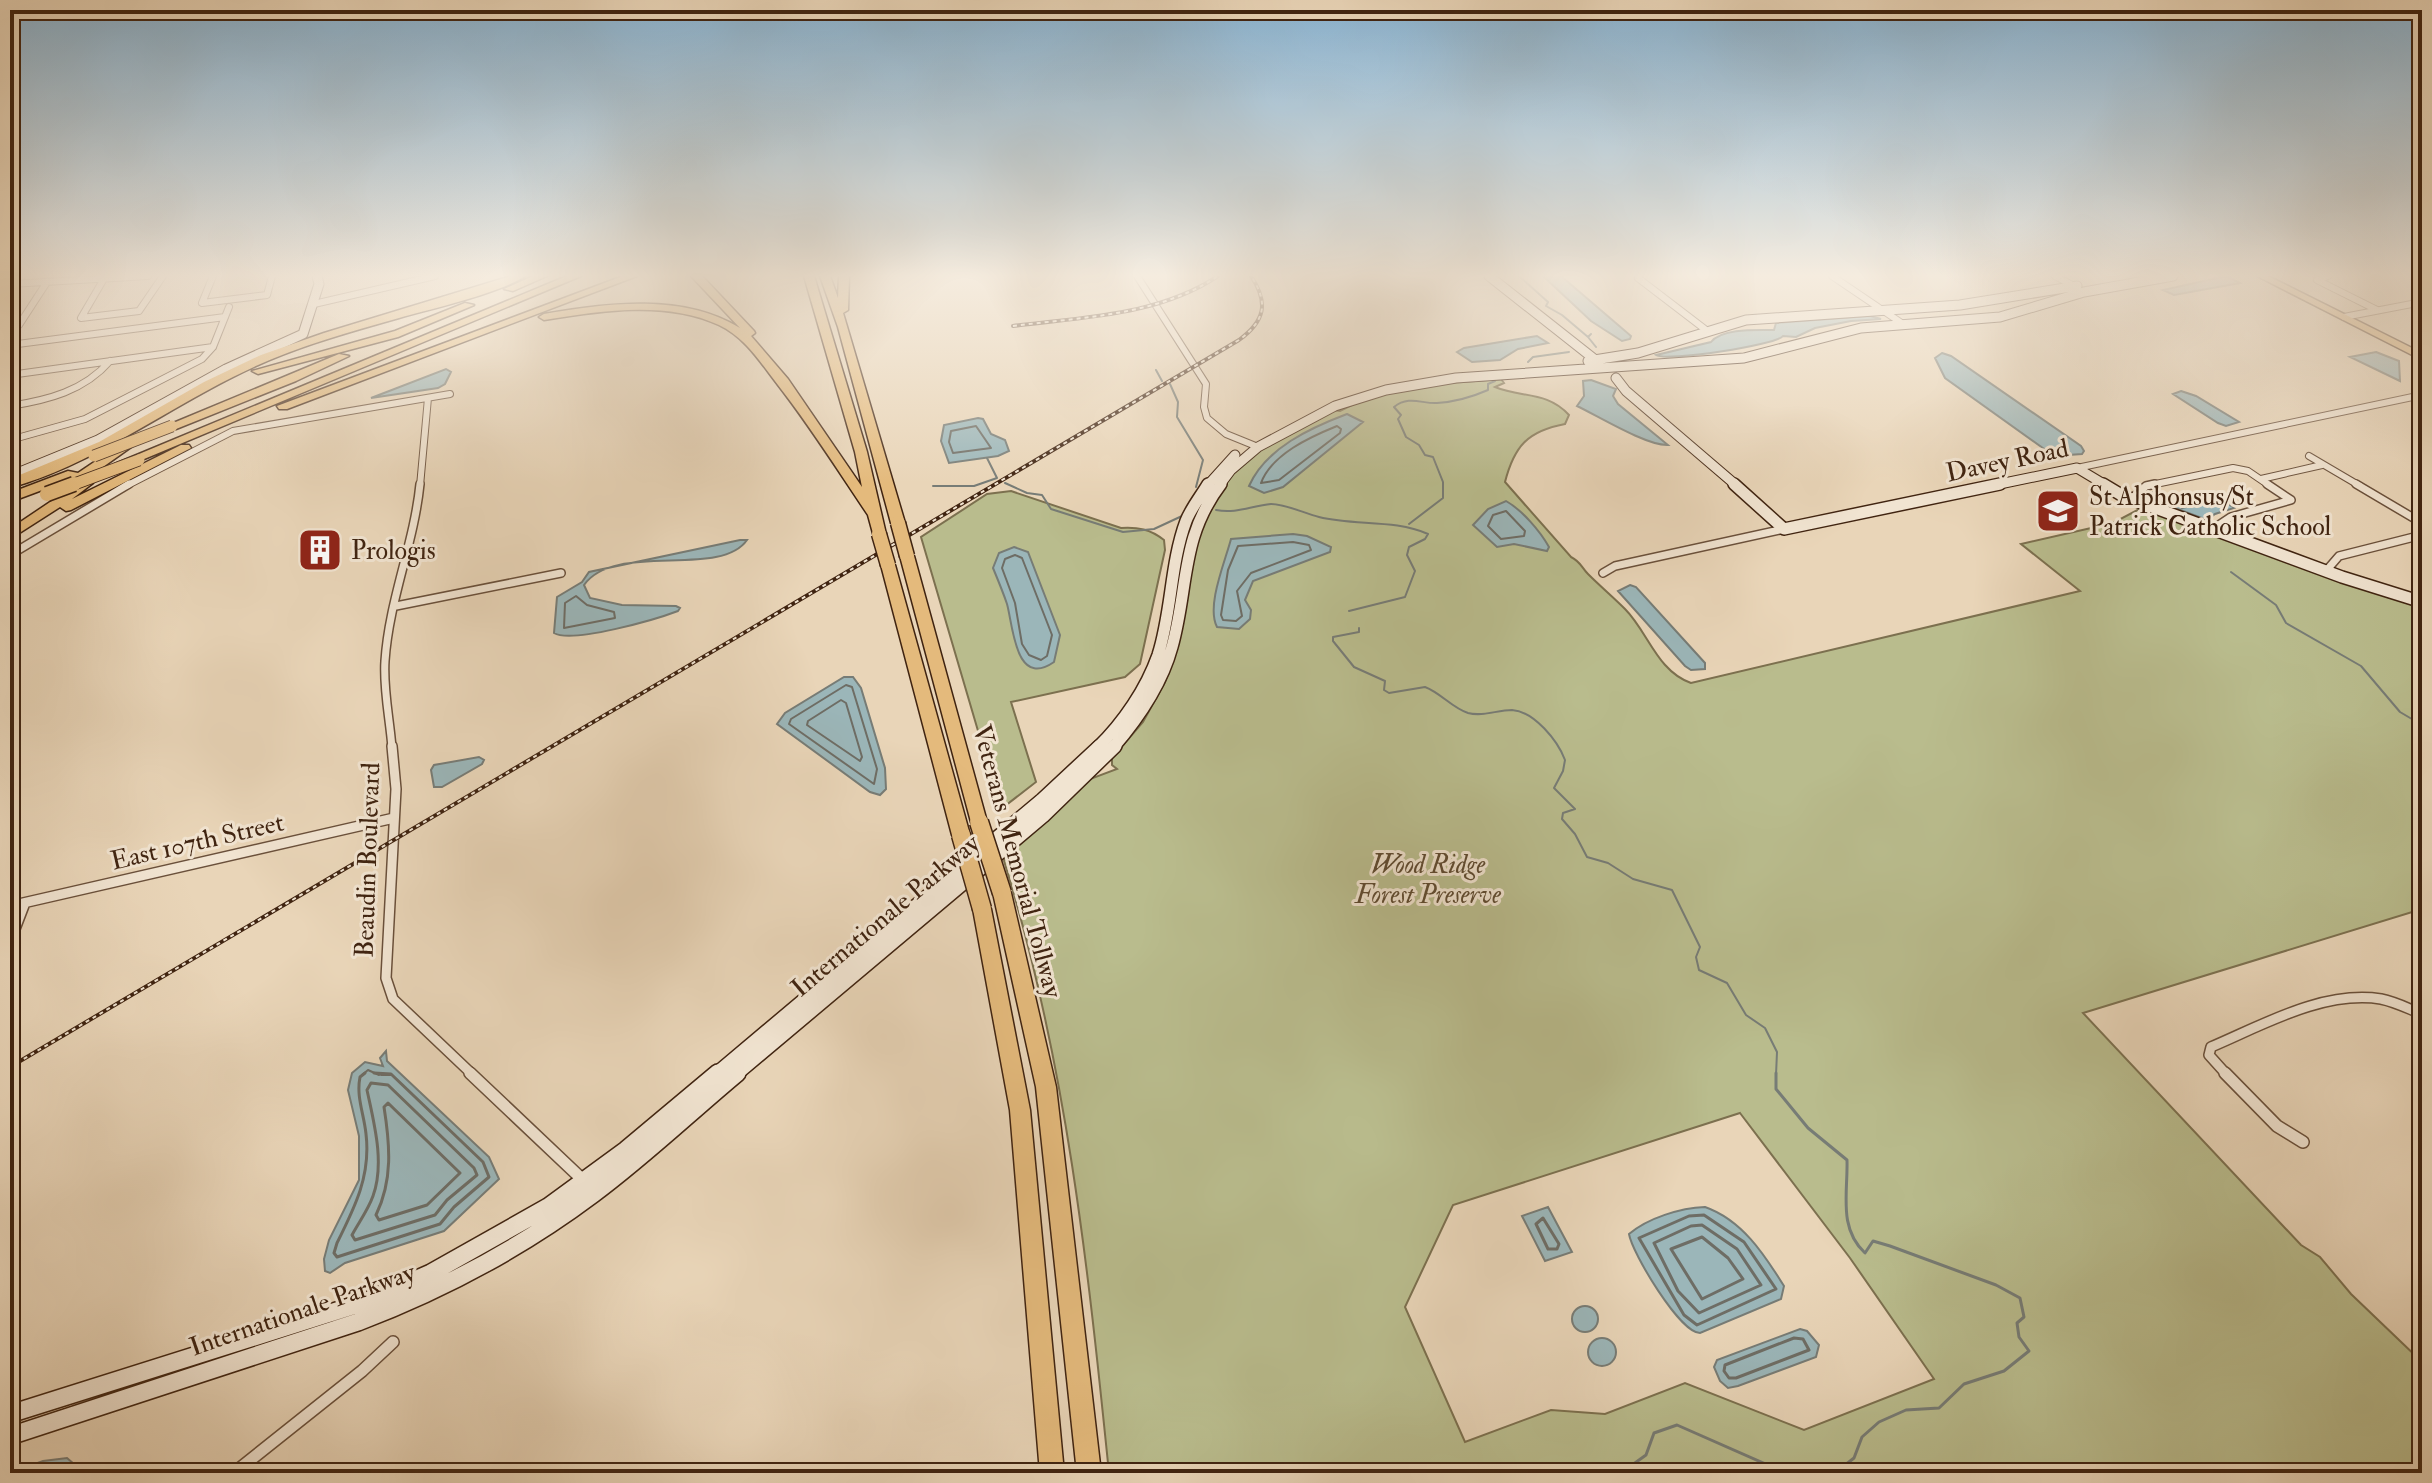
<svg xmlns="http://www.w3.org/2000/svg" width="2432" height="1483" font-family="'IM FELL Double Pica',serif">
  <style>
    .green { fill: #b9bc8d; stroke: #7c704f; stroke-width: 2; fill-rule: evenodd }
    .water { fill: #9bb6b9; stroke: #777c76; stroke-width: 2 }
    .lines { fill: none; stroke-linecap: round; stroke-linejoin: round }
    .shore-far1 { stroke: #6e6d65; stroke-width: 2 }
    .shore { stroke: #6e6d65; stroke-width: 3 }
    .stream-far1 { stroke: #777c76; stroke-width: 2 }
    .stream { stroke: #777c76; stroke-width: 3 }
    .street-far3-casing { stroke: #6a503b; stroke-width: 8 }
    .street-far2-casing { stroke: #6a503b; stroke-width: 10 }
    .street-far1-casing { stroke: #6a503b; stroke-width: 12 }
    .street-casing { stroke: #6a503b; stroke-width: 14 }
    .secondary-far3-casing { stroke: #402411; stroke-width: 11 }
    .secondary-far2-casing { stroke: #402411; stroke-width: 14 }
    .secondary-far1-casing { stroke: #402411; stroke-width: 16 }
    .secondary-casing { stroke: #402411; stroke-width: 20 }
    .primary-casing { stroke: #402411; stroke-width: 3 }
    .highway-casing { stroke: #402411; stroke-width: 3 }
    .street-far3 { stroke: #f1e4d1; stroke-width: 6 }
    .street-far2 { stroke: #f1e4d1; stroke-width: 7 }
    .street-far1 { stroke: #f1e4d1; stroke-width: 9 }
    .street { stroke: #f1e4d1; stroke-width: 11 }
    .secondary-far3 { stroke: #f1e4d1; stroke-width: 9 }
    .secondary-far2 { stroke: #f1e4d1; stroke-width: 11 }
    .secondary-far1 { stroke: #f1e4d1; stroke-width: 13 }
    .secondary { stroke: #f1e4d1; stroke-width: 17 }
    .primary { fill: #e4ba7c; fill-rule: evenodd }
    .highway { fill: #e4ba7c; fill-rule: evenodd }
    .rail-casing { stroke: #402411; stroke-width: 4 }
    .rail { stroke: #f1e4d1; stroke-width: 2; stroke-dasharray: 4; stroke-linecap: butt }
    .highway-bridge-far2-casing { stroke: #402411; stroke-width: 13; stroke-linecap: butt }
    .highway-bridge-far1-casing { stroke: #402411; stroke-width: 17; stroke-linecap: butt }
    .highway-bridge-casing { stroke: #402411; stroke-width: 21; stroke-linecap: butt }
    .highway-bridge-far2 { stroke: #e4ba7c; stroke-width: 11 }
    .highway-bridge-far1 { stroke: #e4ba7c; stroke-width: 14 }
    .highway-bridge { stroke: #e4ba7c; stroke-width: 18 }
    .labels { text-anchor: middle; stroke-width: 6; stroke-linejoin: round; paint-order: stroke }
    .street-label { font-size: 26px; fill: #402411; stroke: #f1e4d1 }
    .poi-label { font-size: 26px; fill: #402411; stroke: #f1e4d1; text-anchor: start }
    .park-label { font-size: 26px; font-style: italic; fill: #5e4a30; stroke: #f1e4d1 }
  </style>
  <rect width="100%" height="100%" fill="#e9d5b8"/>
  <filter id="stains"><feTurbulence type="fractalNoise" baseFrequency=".0025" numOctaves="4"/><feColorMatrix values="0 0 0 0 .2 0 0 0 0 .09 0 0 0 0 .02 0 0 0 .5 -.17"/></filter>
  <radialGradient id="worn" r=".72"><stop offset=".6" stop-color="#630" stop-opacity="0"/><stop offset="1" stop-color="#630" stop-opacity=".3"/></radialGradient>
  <path class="green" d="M 1501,379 L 1504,383 L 1495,387 C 1522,398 1547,391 1569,415 L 1565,424 C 1527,431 1514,447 1505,482 L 1571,557 C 1581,562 1581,567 1588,574 C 1600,586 1613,597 1625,609 C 1648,632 1657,671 1691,683 L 2080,591 L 2021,544 L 2113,523 L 2145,506 L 2422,605 L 2422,909 L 2083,1013 L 2301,1245 L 2320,1257 L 2351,1294 L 2422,1362 L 2422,1473 L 1109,1473 C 1088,1266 1066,1060 1004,861 L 1006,855 L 1090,779 L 1117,769 L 1112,765 L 1112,758 L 1143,722 L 1165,682 L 1178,645 L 1197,532 L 1230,476 L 1255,453 L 1331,410 L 1340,411 L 1366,398 L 1424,385 ZM 1740,1113 L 1850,1258 L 1934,1379 L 1804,1430 L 1685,1383 L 1605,1414 L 1551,1410 L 1465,1442 L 1405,1307 L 1453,1205 Z
    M 1011,491 L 1121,528 C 1138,527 1150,529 1164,540 L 1165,550 L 1140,664 L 1125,677 L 1011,702 L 1036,782 L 1001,809 L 921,537 L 987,494 Z"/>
  <path class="water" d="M 1543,276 L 1561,276 L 1631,336 L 1630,339 L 1622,341 L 1591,321 Z
    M 2226,276 L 2240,283 L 2174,295 L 2163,290 Z
    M 1870,316 L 1881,319 L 1851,321 L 1815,328 L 1796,337 L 1783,336 C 1776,345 1666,362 1656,355 L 1711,342 C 1722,328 1756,330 1774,330 L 1776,323 Z
    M 1537,336 L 1548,343 L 1518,349 L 1500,360 L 1472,362 L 1457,352 L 1464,348 Z
    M 2376,352 L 2399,361 L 2400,381 L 2350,357 Z
    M 1942,353 L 1951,356 L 2081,446 L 2084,451 L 2082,454 L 2054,456 L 1945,378 L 1935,358 Z
    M 446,369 L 451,372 L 445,384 L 438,388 L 371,398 Z
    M 1591,380 L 1616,389 L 1613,396 L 1618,404 L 1668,445 C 1647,446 1598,416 1577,406 L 1584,396 L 1583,381 Z
    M 2181,391 L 2196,396 L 2239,422 L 2226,426 L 2218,423 L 2173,394 Z
    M 1347,414 L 1363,422 L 1283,487 L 1264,493 L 1249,486 C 1266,448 1310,428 1347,414 Z
    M 978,418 L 983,419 L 991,434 L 1005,440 L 1009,451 L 998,456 L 949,463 L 941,441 L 944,425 Z
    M 2155,491 L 2182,508 L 2223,500 L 2234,508 L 2215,514 L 2207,520 L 2146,497 Z
    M 1506,501 C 1522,510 1540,531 1549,547 L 1547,551 L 1514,544 L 1497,547 L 1473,525 L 1488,509 Z
    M 1293,534 L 1307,536 L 1331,547 L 1330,552 L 1253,581 L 1245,600 L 1251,610 L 1250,619 L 1239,629 L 1217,627 C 1206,606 1225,562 1231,539 Z
    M 740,540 L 747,540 C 720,579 615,541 584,585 L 590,598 L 622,605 L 676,606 L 680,608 L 678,611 C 657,619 572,644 554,633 L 557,597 L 582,582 L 589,572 Z
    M 1014,547 L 1028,552 L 1060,635 L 1054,662 C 1015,689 1013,625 1007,604 C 1003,592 998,580 993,568 L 999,553 Z
    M 1630,585 L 1636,587 L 1705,663 L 1705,669 L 1691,670 L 1685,666 L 1618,591 Z
    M 844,677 L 853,677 L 861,688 L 885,768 L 886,789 L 880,795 L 870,792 L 777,724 L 785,713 Z
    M 479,757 L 484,760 L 482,764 L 442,787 L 434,787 L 431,770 L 434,765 Z
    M 386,1051 L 387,1061 L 489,1157 L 499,1179 L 444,1231 L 345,1263 L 330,1273 L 325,1271 L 324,1259 L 329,1240 L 359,1180 L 359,1136 L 348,1090 L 352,1073 L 365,1062 L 383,1066 L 380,1058 Z
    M 1548,1207 L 1572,1252 L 1545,1261 L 1522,1216 Z
    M 1705,1207 C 1742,1220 1764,1254 1784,1286 L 1781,1299 L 1700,1333 C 1680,1333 1632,1253 1629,1234 C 1648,1218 1680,1208 1705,1207 Z
    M1572 1319a13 13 0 1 1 26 0a13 13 0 1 1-26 0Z
    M 1800,1329 L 1807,1331 L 1819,1345 L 1816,1357 L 1738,1386 L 1728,1388 L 1720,1381 L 1714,1367 L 1717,1360 Z
    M1588 1352a14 14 0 1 1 28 0a14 14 0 1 1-28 0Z
    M 67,1458 L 74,1464 L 75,1473 L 10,1473 L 43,1461 Z"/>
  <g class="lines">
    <path class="shore-far1" d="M 976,426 L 991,448 L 953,453 L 949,442 L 951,431 Z
      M 1337,426 L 1341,429 L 1340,433 L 1279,480 L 1261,483 C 1272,454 1310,437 1337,426 Z
      M 1506,511 L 1525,531 L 1524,536 L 1501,539 L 1488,526 L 1493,515 Z
      M 1293,542 L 1309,545 L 1311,550 L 1251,573 L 1237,591 L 1242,616 L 1236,621 L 1223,620 L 1221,615 L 1228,570 L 1238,546 Z
      M 1015,555 L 1022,558 L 1052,635 L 1047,656 L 1041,660 L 1029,655 L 1022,644 L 1015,603 L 1002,568 L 1005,559 Z
      M 576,596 L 587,605 L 614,612 L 615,618 L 564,628 L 565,603 Z
      M 846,685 L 852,687 L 877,769 L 874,784 L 789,724 L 791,719 Z
      M 841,700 L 846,703 L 862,757 L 860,761 L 807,725 L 808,721 Z
      M 362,1075 L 368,1070 L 379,1075
      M 381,1075 L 392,1075"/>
    <path class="shore" d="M 365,1073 L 360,1077 C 356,1097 364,1114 366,1134 C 371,1175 355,1207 337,1243 L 334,1253 L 337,1257 L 440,1224 L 454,1207 L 489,1177 L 483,1162 L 391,1074 L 374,1073
      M 371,1083 L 388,1085 L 474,1168 L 477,1175 L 447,1200 L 435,1215 L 355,1240 L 352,1235 C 359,1222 368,1210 373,1196 C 385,1163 374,1123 367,1090 Z
      M 388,1103 L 460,1173 L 427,1205 L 379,1220 L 376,1215 C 393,1180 390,1145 384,1107 Z
      M 1704,1215 L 1744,1242 L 1776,1289 L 1697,1325 L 1684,1315 L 1639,1238 L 1689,1216 Z
      M 1543,1218 L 1559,1244 L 1557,1249 L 1548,1249 L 1536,1224 Z
      M 1702,1225 L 1737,1249 L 1761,1285 L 1699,1313 L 1678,1291 L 1654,1243 L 1691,1226 Z
      M 1702,1237 L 1728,1258 L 1743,1279 L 1702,1299 L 1671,1249 Z
      M 1794,1338 L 1803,1339 L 1809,1350 L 1736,1378 L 1729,1378 L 1724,1371 L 1725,1365 Z"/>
    <path class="stream-far1" d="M 1519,276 L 1548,302 L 1546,306 L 1562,315 L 1588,337
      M 1591,334 L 1588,337 L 1596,347
      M 1528,362 L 1533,357 L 1569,352
      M 1156,370 L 1162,381
      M 1170,384 L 1178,402 L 1177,417 L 1203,460 L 1196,487
      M 1005,483 L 1027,493 L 1042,495 L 1051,509 L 1123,532 L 1154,529 L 1182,516
      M 933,486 L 974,486 L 997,478 L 987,458
      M 1216,510 C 1236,514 1251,506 1271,504 C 1285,504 1304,513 1319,517 C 1355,526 1394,519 1428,534 L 1425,539 L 1409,547 L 1407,555 L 1415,571 L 1405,597 L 1349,611
      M 1409,524 L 1443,498 L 1443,482 L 1433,457 L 1425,455 L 1419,445 L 1406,437 L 1398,419 L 1401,415 L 1394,407 C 1409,395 1422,404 1437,403 C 1454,402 1472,397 1488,390 L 1488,384 L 1495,381
      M 2231,572 L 2276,605 L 2286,623 L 2361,666 L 2400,712 L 2422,725
      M 1359,628 L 1359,632 L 1333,637 L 1333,641 L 1354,667 L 1385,681 L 1384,690 L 1389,693 L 1425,687 C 1441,693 1452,708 1468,713 C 1483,717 1497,710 1512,710 C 1534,711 1558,741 1565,760 L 1563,771 L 1554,788 L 1575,809 L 1563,813 L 1562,819 L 1575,834 L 1587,857 L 1608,863 L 1633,879 L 1672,890 L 1700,947 L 1696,957 L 1699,970 L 1727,983 L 1746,1015 L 1765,1028 L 1777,1052 L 1776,1075"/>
    <path class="stream" d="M 1776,1073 L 1776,1089 L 1808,1128 L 1847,1160 C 1848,1193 1838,1228 1865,1253 L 1873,1241 L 1890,1246 L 1996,1285 L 2020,1298 L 2024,1317 L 2017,1323 L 2019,1337 L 2029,1351 L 2004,1371 L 1964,1384 L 1939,1408 L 1906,1410 L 1879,1422 L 1862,1437 L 1854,1458 L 1835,1473
      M 1621,1473 L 1646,1455 L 1654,1433 L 1677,1425 L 1786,1473"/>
    <g class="street-far3-casing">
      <path id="street-far3" d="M 213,276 L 202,303 L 267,295 L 272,276
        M 1137,276 L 1206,384 L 1204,407 L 1207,418 L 1226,434 L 1258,447
        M 1832,276 L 1903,324
        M 2055,276 L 2076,287
        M 105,277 L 81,318 L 139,311 L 163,276
        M 1638,278 L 1706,330
        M 2317,280 L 2377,310
        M 2317,280 L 2328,276
        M 10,282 L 22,276
        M 10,284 L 148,276
        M 314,304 L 435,276
        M 2344,317 L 2422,302
        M 10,329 L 19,325 L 47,282
        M 10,345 L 225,317
        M 10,375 L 213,347
        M 10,406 C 48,400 84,391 110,361
        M 10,440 L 85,419 L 202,359 L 213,347 L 229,307
        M 2309,456 L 2360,486
        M 2077,468 L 2422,395
        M 2261,479 L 2322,465
        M 126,486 L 233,431 L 450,394
        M 420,486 L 428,398
        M 2146,486 L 2233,468 L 2248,471 L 2270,486"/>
    </g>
    <g class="street-far2-casing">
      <path id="street-far2" d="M 2356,484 L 2422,523
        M 2131,499 L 2146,486 L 2155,484
        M 2213,529 L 2231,517 L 2291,500 L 2267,484
        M 10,555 L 129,484
        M 2326,571 L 2339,556 L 2422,535
        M 1603,573 L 1615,566 L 1784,529
        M 396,606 L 561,573
        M 392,748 C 390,720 383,689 385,661 C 389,600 414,544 420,484"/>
    </g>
    <g class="street-far1-casing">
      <path id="street-far1" d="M 392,746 L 396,789 L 386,978 L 393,999 L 473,1075
        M 10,906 L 394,818
        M 10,942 L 25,903
        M 2227,1075 L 2209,1055 L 2211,1047 C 2263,1025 2323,990 2381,999 C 2396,1002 2409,1009 2422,1014"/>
    </g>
    <g class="street-casing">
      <path id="street" d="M 470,1073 L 584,1181
        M 2225,1073 L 2277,1126 L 2303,1142
        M 234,1473 L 362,1371 L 393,1342"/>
    </g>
    <g class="secondary-far3-casing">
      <path id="secondary-far3" d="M 1489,276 L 1598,362
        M 1588,361 L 1638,353 L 1746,320 L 1960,305 L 2077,286
        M 1616,378 L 1626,391 L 1737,486
        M 10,476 L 98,440 L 226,369 L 303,334 L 319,284 L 317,276
        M 1207,486 L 1235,455
        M 1219,486 L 1231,470 L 1258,447 L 1335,406 L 1386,390 L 1456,378 L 1744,358 L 1861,328 L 2000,317 L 2084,292 L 2173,276
        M 1990,486 L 2077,468 L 2107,486"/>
    </g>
    <g class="secondary-far2-casing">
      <path id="secondary-far2" d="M 1734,484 L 1784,529 L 2000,484
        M 2103,484 L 2123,496 L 2342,577 L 2422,602
        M 1097,748 C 1123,723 1146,689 1158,655 C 1172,612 1170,564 1186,521 C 1191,508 1201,496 1208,484
        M 1113,748 C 1138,719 1162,684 1172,647 C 1189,586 1180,538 1221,484"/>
    </g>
    <g class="secondary-far1-casing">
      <path id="secondary-far1" d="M 715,1075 L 1042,800 L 1100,746
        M 735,1075 L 1043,816 L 1115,746"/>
    </g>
    <g class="secondary-casing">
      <path id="secondary" d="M 10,1414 L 365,1302 L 431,1273 L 548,1207 L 626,1150 L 718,1073
        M 10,1436 L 358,1322 C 442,1290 521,1248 593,1194 C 643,1157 689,1113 737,1073"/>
    </g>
    <g class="primary-casing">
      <path id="primary" d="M 2257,276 L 2268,276 L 2422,353 L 2422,360 Z"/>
    </g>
    <g class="highway-casing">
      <path id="highway" d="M 511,276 L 525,276 C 501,293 430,309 399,318 C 342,334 285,350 233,377 C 159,414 91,465 10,488 L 10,479 L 99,442 L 204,382 L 261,355 L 324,333 Z
        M 533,276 L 547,276 L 513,291 L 504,289 Z
        M 567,276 L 581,276 L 125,467 L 117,467 L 115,464 Z
        M 623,276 L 637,276 L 287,409 L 279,409 L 277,406 Z
        M 691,276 L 702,276 L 754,331 L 755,333 L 751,336 L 788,379 L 862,487 L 855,452 L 804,276 L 814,276 L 867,452 L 886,534 L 884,537 L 874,537 L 868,515 C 839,472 810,426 778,385 C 760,362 746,338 719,325 C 666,300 599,311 544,320 L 539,317 L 544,314 C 607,303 683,293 740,328 Z
        M 820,276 L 830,276 L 838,298 L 839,276 L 849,276 L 848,310 L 843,313 L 905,523 L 903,526 L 898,527 L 891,523 L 838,327 Z
        M 465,303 L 474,305 L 398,337 L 258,374 L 252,371 L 395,331 Z
        M 339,354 L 349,356 L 296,381 L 176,429 L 168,429 L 166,426 Z
        M 130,438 L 134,439 L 134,445 L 86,479 L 93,483 L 72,499 L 181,445 L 189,445 L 191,448 L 71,510 L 66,511 L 60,507 L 10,539 L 10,529 L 71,488 L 65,484 L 69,480 L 10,502 L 10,493 L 68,471 L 78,473 Z
        M 907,552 L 914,556 L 987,822 L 985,826 L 973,826 L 971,822 L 900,556 Z
        M 888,561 L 895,565 L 970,835 L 967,840 L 955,840 L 952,835 L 881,565 Z
        M 1002,886 L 1008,888 L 1011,893 L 1056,1087 L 1101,1473 L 1077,1473 L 1036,1087 L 993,893 L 996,888 Z
        M 982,902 L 988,904 L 991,909 L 1030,1110 L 1064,1473 L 1040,1473 L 1010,1110 L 973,909 L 976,904 Z"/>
    </g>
    <use href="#street-far3" class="street-far3"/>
    <use href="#street-far2" class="street-far2"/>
    <use href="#street-far1" class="street-far1"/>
    <use href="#street" class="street"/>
    <use href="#secondary-far3" class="secondary-far3"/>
    <use href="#secondary-far2" class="secondary-far2"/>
    <use href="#secondary-far1" class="secondary-far1"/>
    <use href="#secondary" class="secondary"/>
    <use href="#primary" class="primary"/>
    <use href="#highway" class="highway"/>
    <g class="rail-casing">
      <path id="rail" d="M 1013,326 C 1082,317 1158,316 1218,276
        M 10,1067 L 1239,340 C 1265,321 1269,303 1251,276"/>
    </g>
    <use href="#rail" class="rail"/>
    <g class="highway-bridge-far2-casing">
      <path id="highway-bridge-far2" d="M 94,456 L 172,426
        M 69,486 L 139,460"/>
    </g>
    <g class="highway-bridge-far1-casing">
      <path id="highway-bridge-far1" d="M 47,494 L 74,484
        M 898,523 L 907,556
        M 879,534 L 888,565"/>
    </g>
    <g class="highway-bridge-casing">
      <path id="highway-bridge" d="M 979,822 L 1002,893
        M 961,835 L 982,909"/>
    </g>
    <use href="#highway-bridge-far2" class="highway-bridge-far2"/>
    <use href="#highway-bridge-far1" class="highway-bridge-far1"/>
    <use href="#highway-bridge" class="highway-bridge"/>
  </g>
  <linearGradient id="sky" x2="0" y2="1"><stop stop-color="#89b5d5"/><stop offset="0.57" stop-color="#f5ecdf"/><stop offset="1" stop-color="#f5ecdf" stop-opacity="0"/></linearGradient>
  <rect width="2432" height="483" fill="url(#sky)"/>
  <defs>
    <g id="school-square" transform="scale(2.3)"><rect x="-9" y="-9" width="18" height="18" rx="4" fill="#8f2418" stroke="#f1e4d1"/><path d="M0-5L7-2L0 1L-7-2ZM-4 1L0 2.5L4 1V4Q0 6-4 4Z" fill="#fff"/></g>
    <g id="building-square" transform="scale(2.3)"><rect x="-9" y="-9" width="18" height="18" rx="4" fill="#8f2418" stroke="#f1e4d1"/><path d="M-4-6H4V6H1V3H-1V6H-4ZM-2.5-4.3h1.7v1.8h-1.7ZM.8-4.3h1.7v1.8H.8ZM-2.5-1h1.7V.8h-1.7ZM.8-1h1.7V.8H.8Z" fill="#fff"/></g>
  </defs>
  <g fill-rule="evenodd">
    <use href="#school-square" x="2058" y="511"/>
    <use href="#building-square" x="320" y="550"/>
  </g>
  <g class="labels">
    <g class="street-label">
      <text transform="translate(2007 460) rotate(-12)" y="9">Davey Road</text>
      <text transform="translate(197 841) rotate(-13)" y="9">East 107th Street</text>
      <text transform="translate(367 860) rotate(-88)" y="9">Beaudin Boulevard</text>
      <text transform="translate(1018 861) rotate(75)" y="9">Veterans Memorial Tollway</text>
      <text transform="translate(885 915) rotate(-40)" y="9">Internationale Parkway</text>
      <text transform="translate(302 1309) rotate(-19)" y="9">Internationale Parkway</text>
    </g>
    <g class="poi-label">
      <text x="2089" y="505">St Alphonsus/St<tspan x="2089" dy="30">Patrick Catholic School</tspan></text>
      <text x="351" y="559">Prologis</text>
    </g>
    <g class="park-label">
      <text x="1428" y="873">Wood Ridge<tspan x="1428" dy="30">Forest Preserve</tspan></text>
    </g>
  </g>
  <rect width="2432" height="1483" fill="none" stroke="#e9d5b8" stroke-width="40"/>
  <rect x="12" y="12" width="2408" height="1459" fill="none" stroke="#402411" stroke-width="4"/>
  <rect x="20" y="20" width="2392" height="1443" fill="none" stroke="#402411" stroke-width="2"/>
  <rect width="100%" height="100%" filter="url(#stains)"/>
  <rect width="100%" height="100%" fill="url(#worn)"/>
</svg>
